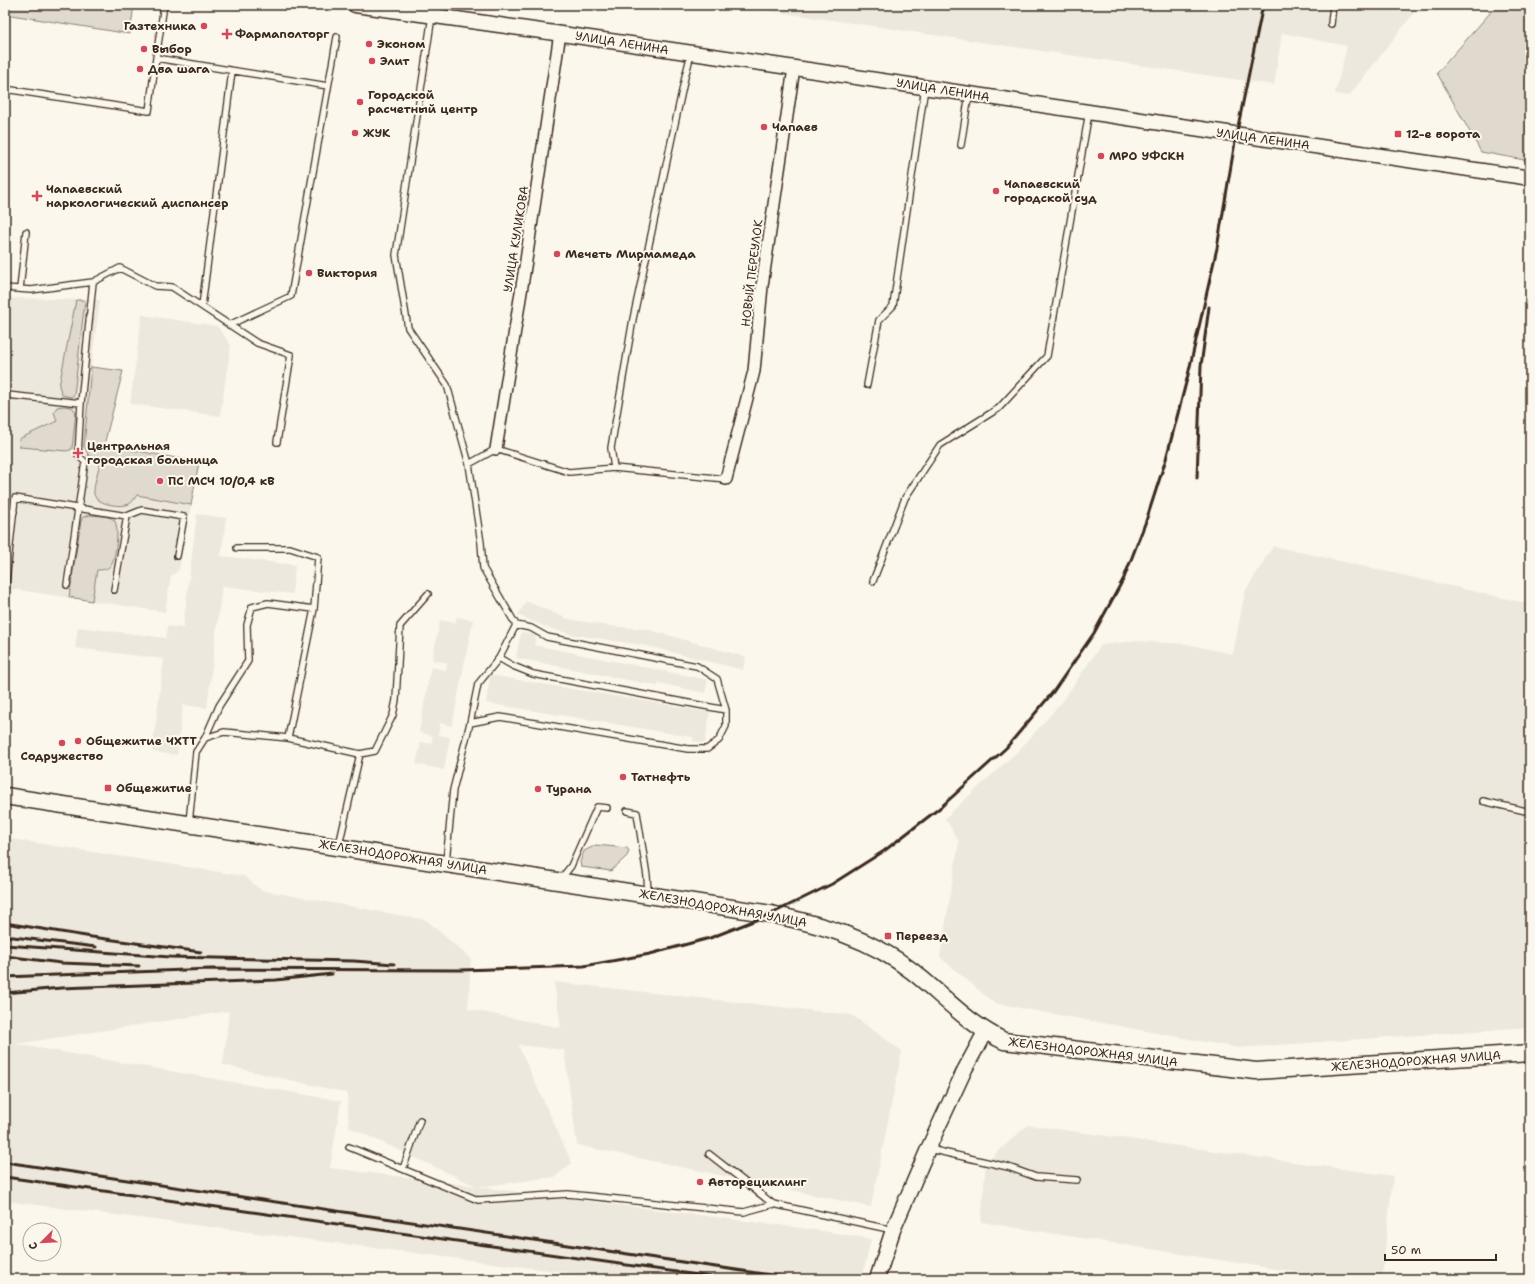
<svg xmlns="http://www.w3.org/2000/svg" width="1535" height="1284" font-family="'Shantell Sans',sans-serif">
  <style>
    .built { fill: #ede8dd; fill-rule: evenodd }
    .green { fill: #dfd9ce; stroke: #8d8276 }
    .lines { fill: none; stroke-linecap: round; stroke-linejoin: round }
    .service-casing { stroke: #3b2a1e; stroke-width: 8 }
    .minor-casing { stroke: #3b2a1e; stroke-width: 14 }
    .tertiary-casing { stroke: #3b2a1e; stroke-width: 17 }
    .secondary-casing { stroke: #3b2a1e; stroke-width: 19 }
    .service { stroke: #fbf7ec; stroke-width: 5.5 }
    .minor { stroke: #fbf7ec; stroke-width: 11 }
    .tertiary { stroke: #fbf7ec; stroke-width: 14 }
    .secondary { stroke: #fbf7ec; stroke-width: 16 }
    .rail { stroke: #3b2a1e; stroke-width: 3 }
    .poi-dot { fill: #d1495b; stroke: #fbf7ec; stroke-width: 1.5 }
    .labels { text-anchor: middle; stroke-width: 4; stroke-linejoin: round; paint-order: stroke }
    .poi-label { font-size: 12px; font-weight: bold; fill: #3b2a1e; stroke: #fbf7ec; text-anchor: start }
    .street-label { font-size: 12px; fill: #3b2a1e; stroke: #fbf7ec }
  </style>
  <rect width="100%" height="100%" fill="#fbf7ec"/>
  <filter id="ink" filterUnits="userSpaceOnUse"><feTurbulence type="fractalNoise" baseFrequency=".025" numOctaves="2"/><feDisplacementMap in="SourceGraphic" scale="8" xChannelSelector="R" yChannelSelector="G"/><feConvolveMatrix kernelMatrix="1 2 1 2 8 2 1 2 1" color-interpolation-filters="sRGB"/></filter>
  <g filter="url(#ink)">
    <path class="built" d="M 729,5 L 1420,5 L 1349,96 L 1335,94 L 1347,46 L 1282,33 L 1274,85 Z
      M 5,298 L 100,300 L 91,367 L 123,371 L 104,445 L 199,462 L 179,570 L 171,576 L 165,612 L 5,588 Z
      M 142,315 L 217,326 L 231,345 L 220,416 L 130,404 Z
      M 197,514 L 226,518 L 221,556 L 295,565 L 292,594 L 222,586 L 207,708 L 183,705 L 177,755 L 152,752 L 164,659 L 75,648 L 78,627 L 166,638 L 167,626 L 183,628 Z
      M 1273,546 L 1530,604 L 1530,1027 L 1238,1048 L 994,1003 L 940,957 L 959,842 L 945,818 L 1019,750 L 1062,702 L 1101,645 L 1135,641 L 1186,644 L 1233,654 L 1245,592 Z
      M 526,601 L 568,619 L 609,626 L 646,629 L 746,657 L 743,670 L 647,646 L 570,634 L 546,627 L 518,615 Z
      M 457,617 L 473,620 L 452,726 L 440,723 L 438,735 L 450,737 L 444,770 L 416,764 L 421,742 L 431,744 L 433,736 L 419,732 L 431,667 L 446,670 L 447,663 L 432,660 L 440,620 L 455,623 Z
      M 521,632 L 536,635 L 534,645 L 708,680 L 705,693 L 659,683 L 658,686 L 516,658 Z
      M 490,675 L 710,712 L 705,743 L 693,741 L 693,737 L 486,703 Z
      M 5,838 L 244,876 L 261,890 L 426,920 L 471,959 L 468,1009 L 561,1028 L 554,982 L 852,1015 L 902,1051 L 871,1207 L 577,1145 L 564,1050 L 518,1045 L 572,1163 L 555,1177 L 479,1187 L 817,1230 L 871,1239 L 862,1279 L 619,1279 L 5,1201 ZM 229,1011 L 223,1065 L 347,1093 L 349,1127 L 476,1186 L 330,1168 L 341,1101 L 16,1044 Z
      M 1028,1125 L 1393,1176 L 1382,1279 L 1339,1279 L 981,1222 L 986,1162 Z"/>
    <path class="green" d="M 5,5 L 134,5 L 130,34 L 5,14 Z
      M 1497,5 L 1530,5 L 1530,161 L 1481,152 L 1437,73 Z
      M 76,300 L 85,300 L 74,395 L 71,397 L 62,395 L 59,386 Z
      M 91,367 L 123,371 L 104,445 L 199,462 L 191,505 L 137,495 C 134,499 132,504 126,505 C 118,507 96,504 94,494 C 93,487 99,467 101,460 L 89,456 L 84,446 Z
      M 64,406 L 72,407 L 76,412 L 72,449 L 67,451 L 20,447 L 19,439 L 57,421 L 54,412 L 57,407 Z
      M 90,515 C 96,516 109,515 114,520 C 120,526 116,562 109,567 C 106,570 101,570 97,570 L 92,601 L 69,597 L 81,521 L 83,517 Z
      M 596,845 L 627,848 L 629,851 L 627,856 L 611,871 L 581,867 L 580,862 L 584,851 Z"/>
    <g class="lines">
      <g class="service-casing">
        <path id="service" d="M 164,5 L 156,58 L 328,86
          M 432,16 L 396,255 L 408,328 L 447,385 L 469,464 L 481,543 L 483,568 L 516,625 L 499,658 L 478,684 L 470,723 L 453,790 L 446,862
          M 1331,24 L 1333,5
          M 5,89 L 149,111 L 156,58
          M 961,145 L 969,94
          M 5,288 L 31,290 L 93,282 L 120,268 L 155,286 L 172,287 L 257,343 L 291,355 L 277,442
          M 20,289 L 26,232
          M 202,306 L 232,71
          M 229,325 L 291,296 L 337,37
          M 867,385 L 879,320 L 893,306 L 925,87
          M 7,395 L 81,403
          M 469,464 L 496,449 L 569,472 L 614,468 L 726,479
          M 614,468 L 611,448 L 633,319 L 685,77 L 691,54
          M 5,510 L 14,512
          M 237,548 L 290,548 L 318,557 L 314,609 L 288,738
          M 873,581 L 905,498 L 940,445 L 999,408 L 1047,356 L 1089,112
          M 67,585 L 85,462 L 78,455 L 81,403 L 93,282
          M 114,590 L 127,516
          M 5,591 L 15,498 L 127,516 L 142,510 L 184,517 L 177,556
          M 499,658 L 513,666 L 533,674 L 726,710
          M 470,723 L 500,717 L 688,749 L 707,749 L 719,740 L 726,726 L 726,710 L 717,679 L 697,666 L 547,637 L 531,628 L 516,625
          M 205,738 L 219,706 L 248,661 L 247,625 L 252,607 L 268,603 L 314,609
          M 360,754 L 375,751 L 393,715 L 396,700 L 400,626 L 428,594
          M 1483,801 L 1530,812
          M 627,811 L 637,813 L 647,876 L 648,893
          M 189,823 L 196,752 L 205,738 L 224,732 L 288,738 L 360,754 L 339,845
          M 560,880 L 571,866 L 597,807 L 607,808
          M 349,1147 L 478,1200 L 568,1194 L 744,1212 L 773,1204
          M 929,1149 L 1008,1167 L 1036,1177 L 1077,1180
          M 709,1154 L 773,1204 L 893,1230
          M 403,1169 L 420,1120"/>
      </g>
      <g class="minor-casing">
        <path id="minor" d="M 496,449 L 525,267 L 560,33
          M 726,479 L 754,371 L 762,286 L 794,68"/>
      </g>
      <g class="tertiary-casing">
        <path id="tertiary" d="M 355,5 C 747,58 1138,121 1530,178
          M 877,1279 L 893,1230 L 928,1149 L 965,1069 L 985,1032"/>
      </g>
      <g class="secondary-casing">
        <path id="secondary" d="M 5,796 L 771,914 C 822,925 870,938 912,971 C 944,996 966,1023 1004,1041 L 1256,1071 L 1530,1053"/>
      </g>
      <use href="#service" class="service"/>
      <use href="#minor" class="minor"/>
      <use href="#tertiary" class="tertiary"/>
      <use href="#secondary" class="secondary"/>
      <path class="rail" d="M 1197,478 L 1201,366 L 1209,307
        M 5,923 L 92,937 L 201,952
        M 5,936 L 96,947
        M 5,945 L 170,957 L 354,961 L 394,964
        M 5,956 L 61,963 L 139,966
        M 5,977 L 211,969 L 462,970 L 584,966 L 650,954 L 710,938 L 771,914 L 832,884 L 884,851 L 941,807 L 1006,748 L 1053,692 L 1094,633 L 1124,578 L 1146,521 L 1166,459 L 1188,375 L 1217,248 L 1236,136 L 1263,5
        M 5,993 L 61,988 L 276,980 L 332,974
        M 5,1162 L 797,1279
        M 5,1177 L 726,1279"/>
    </g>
  </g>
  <g class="poi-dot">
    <circle cx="204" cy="26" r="4"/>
    <path d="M225 28h4v4h4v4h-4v4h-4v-4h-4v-4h4z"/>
    <circle cx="369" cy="44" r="4"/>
    <circle cx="144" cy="49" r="4"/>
    <circle cx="372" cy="61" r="4"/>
    <circle cx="140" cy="69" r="4"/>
    <circle cx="360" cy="102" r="4"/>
    <circle cx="764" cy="127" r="4"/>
    <circle cx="355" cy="133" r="4"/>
    <rect x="1394" y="130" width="8" height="8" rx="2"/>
    <circle cx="1101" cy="156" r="4"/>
    <circle cx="996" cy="191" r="4"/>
    <path d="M35 190h4v4h4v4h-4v4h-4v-4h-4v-4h4z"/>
    <circle cx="557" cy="254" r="4"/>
    <circle cx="309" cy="273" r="4"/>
    <path d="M76 447h4v4h4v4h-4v4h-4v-4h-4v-4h4z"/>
    <circle cx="160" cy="481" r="4"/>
    <circle cx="78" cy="741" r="4"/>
    <circle cx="62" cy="743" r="4"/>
    <circle cx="623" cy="777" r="4"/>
    <rect x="104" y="784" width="8" height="8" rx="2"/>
    <circle cx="538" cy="789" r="4"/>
    <rect x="884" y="932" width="8" height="8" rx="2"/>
    <circle cx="700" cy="1182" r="4"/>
  </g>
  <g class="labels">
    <g class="poi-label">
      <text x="196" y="30" text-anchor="end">Газтехника</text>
      <text x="235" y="38">Фармаполторг</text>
      <text x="377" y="48">Эконом</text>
      <text x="152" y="53">Выбор</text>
      <text x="380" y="65">Элит</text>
      <text x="148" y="73">Два шага</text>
      <text x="368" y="99">Городской<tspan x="368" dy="14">расчетный центр</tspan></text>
      <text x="772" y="131">Чапаев</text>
      <text x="363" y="137">ЖУК</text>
      <text x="1406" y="138">12-е ворота</text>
      <text x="1109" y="160">МРО УФСКН</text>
      <text x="1004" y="188">Чапаевский<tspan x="1004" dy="14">городской суд</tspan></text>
      <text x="46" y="193">Чапаевский<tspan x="46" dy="14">наркологический диспансер</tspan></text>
      <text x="565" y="258">Мечеть Мирмамеда</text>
      <text x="317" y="277">Виктория</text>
      <text x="87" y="450">Центральная<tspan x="87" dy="14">городская больница</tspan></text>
      <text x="168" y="485">ПС МСЧ 10/0,4 кВ</text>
      <text x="86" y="745">Общежитие ЧХТТ</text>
      <text x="62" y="760" text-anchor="middle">Содружество</text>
      <text x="631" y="781">Татнефть</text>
      <text x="116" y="792">Общежитие</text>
      <text x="546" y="793">Турана</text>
      <text x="896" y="940">Переезд</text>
      <text x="708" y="1186">Авторециклинг</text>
    </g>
    <g class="street-label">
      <text transform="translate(622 43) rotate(9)" y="4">УЛИЦА ЛЕНИНА</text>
      <text transform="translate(943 90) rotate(9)" y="4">УЛИЦА ЛЕНИНА</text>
      <text transform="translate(1263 139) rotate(8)" y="4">УЛИЦА ЛЕНИНА</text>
      <text transform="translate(516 239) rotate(-81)" y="4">УЛИЦА КУЛИКОВА</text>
      <text transform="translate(752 273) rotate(-83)" y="4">НОВЫЙ ПЕРЕУЛОК</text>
      <text transform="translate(403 857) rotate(9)" y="4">ЖЕЛЕЗНОДОРОЖНАЯ УЛИЦА</text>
      <text transform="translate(723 908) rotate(10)" y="4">ЖЕЛЕЗНОДОРОЖНАЯ УЛИЦА</text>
      <text transform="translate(1093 1052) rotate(7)" y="4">ЖЕЛЕЗНОДОРОЖНАЯ УЛИЦА</text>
      <text transform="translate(1416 1061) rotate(-4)" y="4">ЖЕЛЕЗНОДОРОЖНАЯ УЛИЦА</text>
    </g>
  </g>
  <rect width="1535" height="1284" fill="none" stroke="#fbf7ec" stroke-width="20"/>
  <rect x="10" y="10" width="1515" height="1264" fill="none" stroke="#3b2a1e" stroke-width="1.5" filter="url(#ink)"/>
  <g transform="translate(42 1242) rotate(246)"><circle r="19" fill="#fbf7ec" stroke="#aea59a"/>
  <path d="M0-3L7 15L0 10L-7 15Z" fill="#d1495b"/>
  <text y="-6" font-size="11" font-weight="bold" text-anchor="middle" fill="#3b2a1e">С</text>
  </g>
  <path d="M1385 1254v6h111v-6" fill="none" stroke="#3b2a1e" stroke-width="2"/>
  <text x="1391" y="1254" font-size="12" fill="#3b2a1e" stroke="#fbf7ec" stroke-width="3" paint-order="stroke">50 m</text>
</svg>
